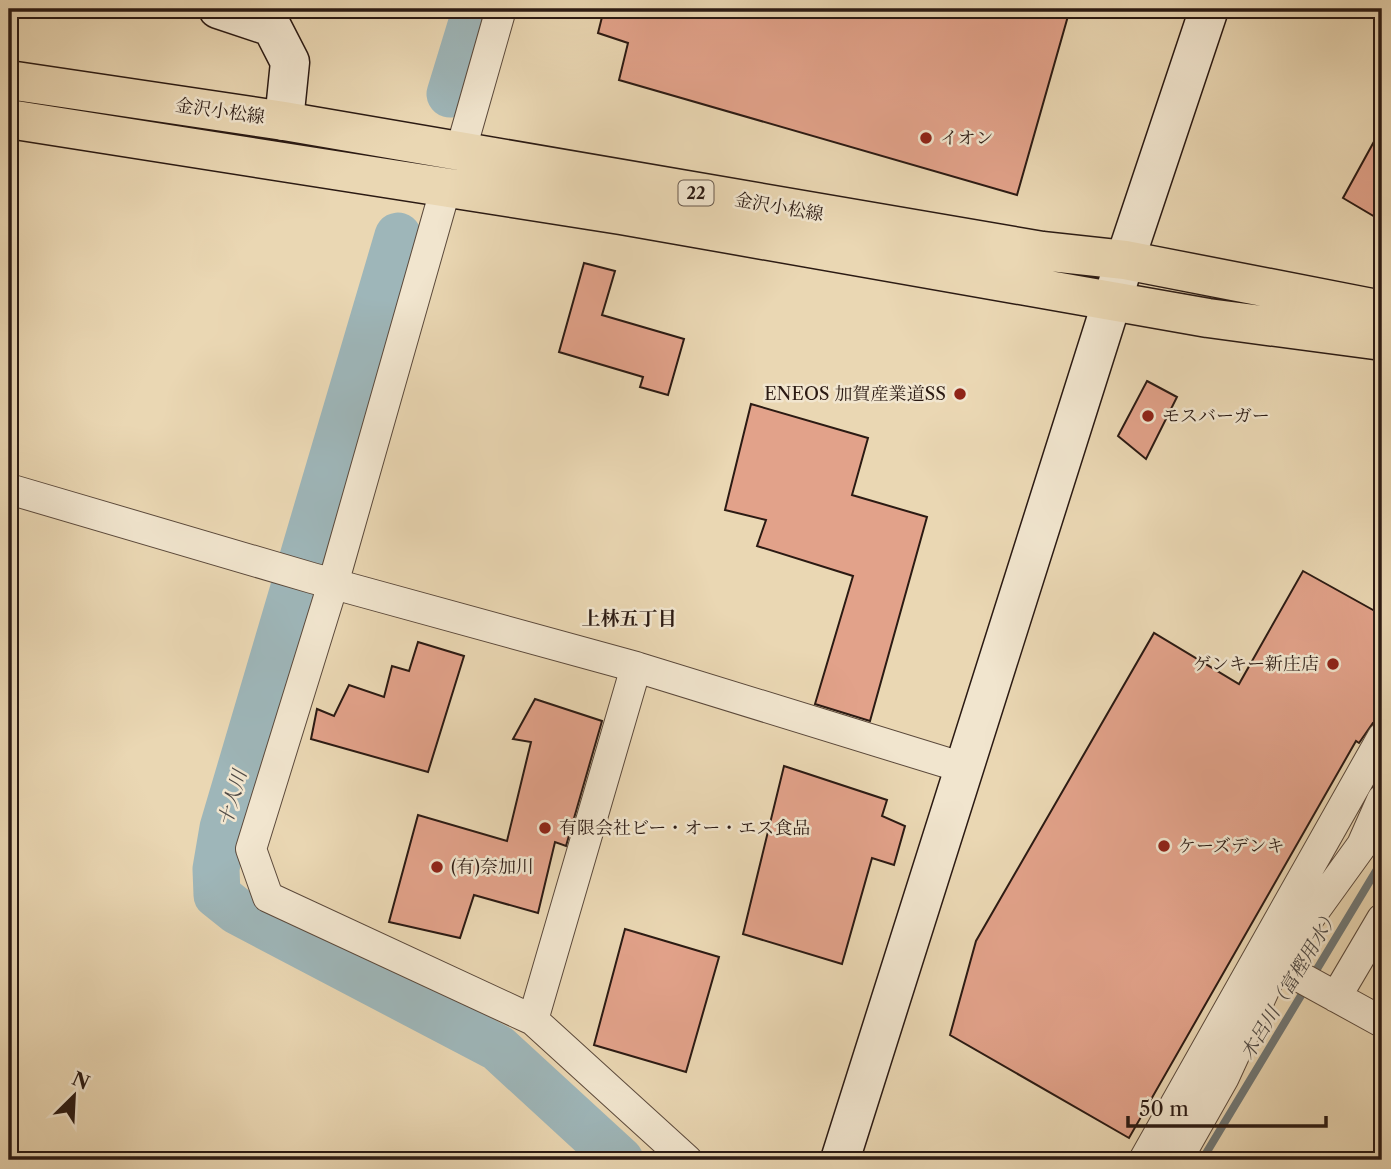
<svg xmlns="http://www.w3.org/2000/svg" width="1391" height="1169" font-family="'Libre Caslon Text','Noto Serif JP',serif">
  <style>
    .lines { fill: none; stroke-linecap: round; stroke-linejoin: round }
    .stream { stroke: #707877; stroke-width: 8 }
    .river { stroke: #9eb6b9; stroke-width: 47 }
    .building { fill: #e2a28a; stroke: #2b1a13; stroke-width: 2 }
    .street-casing { stroke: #5b493b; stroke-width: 32 }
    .secondary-casing { stroke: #2b1a13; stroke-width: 41 }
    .primary-casing { stroke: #2b1a13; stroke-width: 41 }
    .street { stroke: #f1e5ce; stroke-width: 30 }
    .secondary { stroke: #f1e5ce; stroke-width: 38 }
    .primary { stroke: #ead7b3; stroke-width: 38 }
    .poi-dot { fill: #8f2418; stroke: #f1e5ce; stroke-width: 2.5 }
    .labels { text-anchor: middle; stroke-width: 5; stroke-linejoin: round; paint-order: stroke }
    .shield { fill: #f1e5ce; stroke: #66574b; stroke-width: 2 }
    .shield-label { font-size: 16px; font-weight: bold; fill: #2b1a13 }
    .street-label { font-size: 18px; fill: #2b1a13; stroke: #f1e5ce }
    .poi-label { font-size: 18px; fill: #2b1a13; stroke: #f1e5ce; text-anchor: start }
    .neighbourhood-label { font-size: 19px; font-weight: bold; fill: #2b1a13; stroke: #f1e5ce }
    .water-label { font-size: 19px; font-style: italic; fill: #4e4945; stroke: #f1e5ce }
  </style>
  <rect width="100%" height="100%" fill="#ead7b3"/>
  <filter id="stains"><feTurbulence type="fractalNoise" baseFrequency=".00286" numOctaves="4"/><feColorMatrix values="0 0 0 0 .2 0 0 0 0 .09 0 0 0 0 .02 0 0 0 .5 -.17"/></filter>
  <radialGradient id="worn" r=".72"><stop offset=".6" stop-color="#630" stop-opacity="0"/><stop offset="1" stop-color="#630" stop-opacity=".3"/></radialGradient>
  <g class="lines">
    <path class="stream" d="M 1202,1160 L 1382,861"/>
    <path class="river" d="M 450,94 L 476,9
      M 398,236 L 223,828 L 216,869 L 217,895 L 237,911 L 498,1048 L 620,1160"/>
  </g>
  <path class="building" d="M 604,9 L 1070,9 L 1017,195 L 619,80 L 628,43 L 598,33 Z
    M 1382,127 L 1382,221 L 1343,198 Z
    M 584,263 L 615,271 L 602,315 L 684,339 L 668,395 L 640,387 L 643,377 L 559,352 Z
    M 1147,381 L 1177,397 L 1146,459 L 1118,436 Z
    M 751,404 L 868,438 L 852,495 L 927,517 L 870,721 L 815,704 L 853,576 L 757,546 L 766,520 L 725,510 Z
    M 1303,571 L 1382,615 L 1382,721 L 1373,723 L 1359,743 L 1356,741 L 1129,1138 L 950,1035 L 976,941 L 1154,633 L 1239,684 Z
    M 418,642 L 464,656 L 428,772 L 311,739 L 317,709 L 334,716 L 349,685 L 384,697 L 392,666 L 409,671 Z
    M 535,699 L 602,721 L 566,846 L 555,842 L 538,913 L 474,895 L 460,938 L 389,922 L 418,815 L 507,841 L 531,742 L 513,739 Z
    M 784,766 L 887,800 L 882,816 L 905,826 L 894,865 L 872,858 L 842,964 L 743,934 Z
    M 625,929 L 719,957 L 686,1072 L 594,1045 Z"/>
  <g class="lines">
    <g class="street-casing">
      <path id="street" d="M 460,153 L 501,9
        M 446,187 L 333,584 L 251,849 L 268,897 L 533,1020
        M 9,489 L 312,578 L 636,667 L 964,768
        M 636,667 L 533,1020 L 687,1160
        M 1260,955 L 1382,1022
        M 1336,997 L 1382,919
        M 1144,1160 L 1382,738
        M 1177,1160 L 1224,1077 L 1276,964 L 1362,845 L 1382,800"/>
    </g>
    <g class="secondary-casing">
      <path id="secondary" d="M 218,9 L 272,27 L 290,62 L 284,121
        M 840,1160 L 1125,260 L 1209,9"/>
    </g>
    <g class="primary-casing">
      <path id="primary" d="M 9,80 L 284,121 L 1042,251 L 1125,260 L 1382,310
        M 9,119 L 621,215 L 1208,318 L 1382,341"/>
    </g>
    <use href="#street" class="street"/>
    <use href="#secondary" class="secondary"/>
    <use href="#primary" class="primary"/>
  </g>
  <g class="poi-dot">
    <circle cx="926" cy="138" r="7"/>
    <circle cx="960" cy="394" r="7"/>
    <circle cx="1148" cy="416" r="7"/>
    <circle cx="1333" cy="664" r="7"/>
    <circle cx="545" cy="828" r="7"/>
    <circle cx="1164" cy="846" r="7"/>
    <circle cx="437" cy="867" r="7"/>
  </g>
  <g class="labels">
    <rect class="shield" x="678.5" y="180.5" width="35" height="25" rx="5"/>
    <g class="shield-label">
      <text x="696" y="199">22</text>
    </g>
    <g class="street-label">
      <text transform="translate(220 111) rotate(8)" y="6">金沢小松線</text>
      <text transform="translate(779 207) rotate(10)" y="6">金沢小松線</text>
    </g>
    <g class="poi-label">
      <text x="940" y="144">イオン</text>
      <text x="946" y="400" text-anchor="end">ENEOS 加賀産業道SS</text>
      <text x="1162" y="422">モスバーガー</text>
      <text x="1319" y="670" text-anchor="end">ゲンキー新庄店</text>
      <text x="559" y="834">有限会社ビー・オー・エス食品</text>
      <text x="1178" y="852">ケーズデンキ</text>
      <text x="451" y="873">(有)奈加川</text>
    </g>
    <g class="neighbourhood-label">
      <text x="629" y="625">上林五丁目</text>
    </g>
    <g class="water-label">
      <text transform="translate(232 798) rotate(-74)" y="7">十人川</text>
      <text transform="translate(1289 984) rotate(-59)" y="7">木呂川（富樫用水）</text>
    </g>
  </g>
  <rect width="1391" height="1169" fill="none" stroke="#ead7b3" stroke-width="35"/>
  <rect x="10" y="10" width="1370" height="1148" fill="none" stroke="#2b1a13" stroke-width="3.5"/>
  <rect x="18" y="18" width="1356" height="1134" fill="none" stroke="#2b1a13" stroke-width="2"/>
  <g transform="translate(74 1096) rotate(24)" stroke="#f1e5ce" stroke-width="5" paint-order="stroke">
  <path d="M0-5L12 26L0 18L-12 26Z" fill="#2b1a13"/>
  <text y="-10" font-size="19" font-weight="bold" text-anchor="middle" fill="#2b1a13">N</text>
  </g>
  <path d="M1128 1116v10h198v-10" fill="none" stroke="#2b1a13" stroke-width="3.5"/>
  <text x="1139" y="1116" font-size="21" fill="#2b1a13" stroke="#f1e5ce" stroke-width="5" paint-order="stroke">50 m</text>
  <rect width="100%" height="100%" filter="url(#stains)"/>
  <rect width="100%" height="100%" fill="url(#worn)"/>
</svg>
